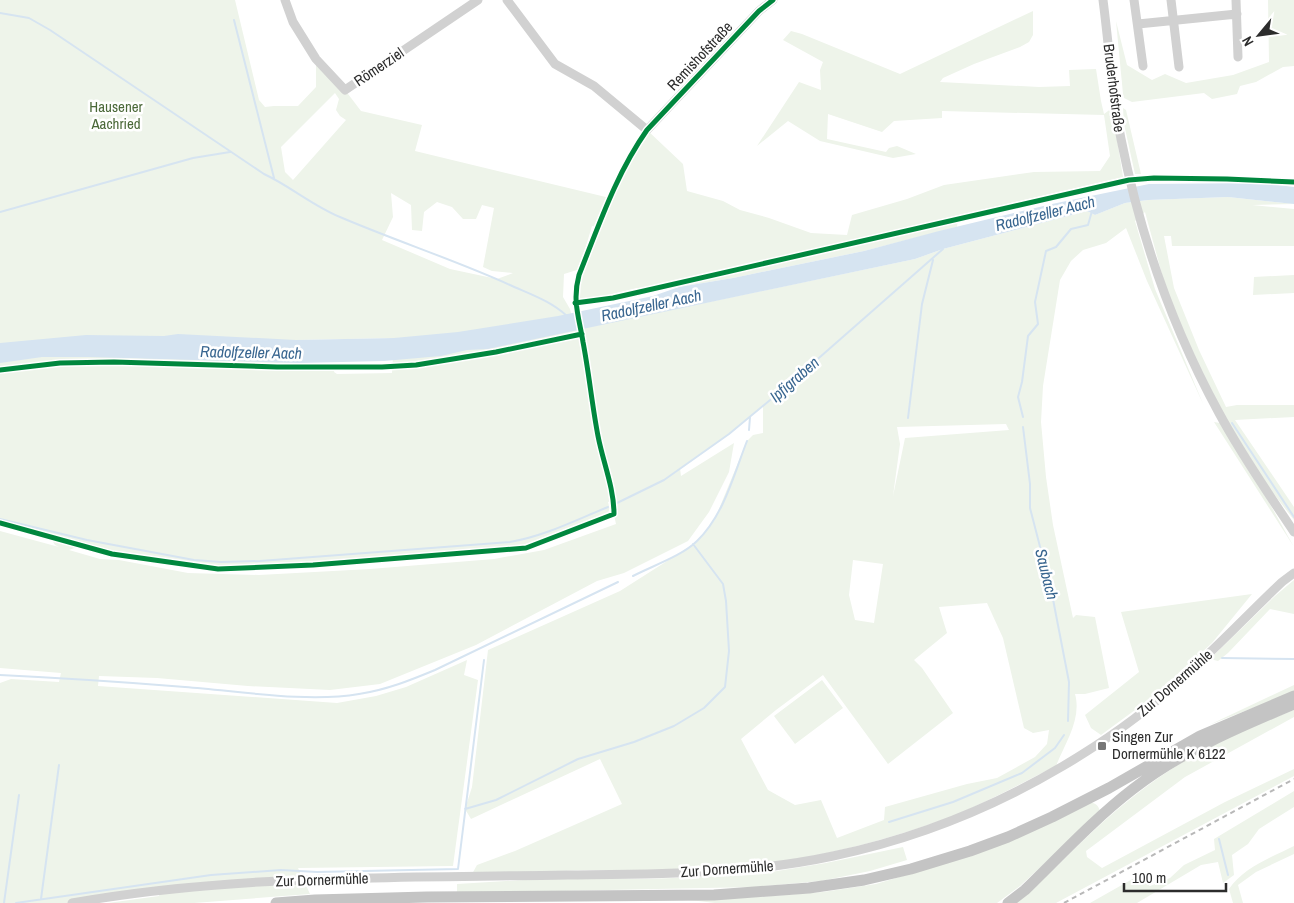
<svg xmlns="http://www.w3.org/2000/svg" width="1294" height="903" font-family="'Archivo Narrow',sans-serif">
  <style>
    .green { fill: #eef4ea; fill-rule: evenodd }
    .water { fill: #d6e4f1 }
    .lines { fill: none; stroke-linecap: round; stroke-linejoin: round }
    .stream { stroke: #d6e4f1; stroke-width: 2 }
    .minor { stroke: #d1d1d1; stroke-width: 9 }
    .major { stroke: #c4c4c4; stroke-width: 11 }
    .rail { stroke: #b8b8b8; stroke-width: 2; stroke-dasharray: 5 4; stroke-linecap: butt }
    .cycleway-casing { stroke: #fff; stroke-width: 8 }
    .cycleway { stroke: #00873e; stroke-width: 5 }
    .poi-dot { fill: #767676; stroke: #fff; stroke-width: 2 }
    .labels { text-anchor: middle; stroke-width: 5; stroke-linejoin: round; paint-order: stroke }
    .street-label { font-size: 15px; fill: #2c2c2c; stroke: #fff }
    .park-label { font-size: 15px; fill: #4b6939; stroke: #fff }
    .poi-label { font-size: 15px; fill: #2c2c2c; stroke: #fff; text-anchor: start }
    .water-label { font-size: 16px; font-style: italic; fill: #396690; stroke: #fff }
  </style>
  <rect width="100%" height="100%" fill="#fff"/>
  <path class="green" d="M 0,0 L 235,0 L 259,100 L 265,107 L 274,106 L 298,106 L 316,87 L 316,59 L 345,90 L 361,111 L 422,125 L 415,151 L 610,198 L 632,151 L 647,130 L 683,164 L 687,191 L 723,201 L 740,210 L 769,218 L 811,233 L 847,235 L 852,215 L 907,199 L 944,185 L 1034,172 L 1100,171 L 1110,156 L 1104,115 L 942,111 L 942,118 L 894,121 L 882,132 L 828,114 L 827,139 L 886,152 L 889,148 L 897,146 L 916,154 L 893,158 L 820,141 L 788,121 L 757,146 L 799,82 L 821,90 L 820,70 L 823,62 L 783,40 L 791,31 L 802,34 L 900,74 L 1033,11 L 1033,35 L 1029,42 L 1020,47 L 974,64 L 943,78 L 940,82 L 1039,87 L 1070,86 L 1069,70 L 1096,69 L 1101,101 L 1104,114 L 1112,108 L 1123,177 L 778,257 L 778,259 L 958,219 L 957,227 L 864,251 L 733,278 L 679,287 L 637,288 L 575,303 C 576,276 588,252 599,227 L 592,226 L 586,246 L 577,270 L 564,274 L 563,297 L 570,309 L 575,330 L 915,259 L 943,249 L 1087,211 L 1095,215 L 1125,203 L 1148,200 L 1228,197 L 1294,204 L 1252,205 L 1294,209 L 1294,246 L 1172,246 L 1171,236 L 1164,236 L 1174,288 L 1199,350 L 1226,407 L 1237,405 L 1294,405 L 1294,417 L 1235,420 L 1294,507 L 1294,520 L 1270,489 L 1228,422 L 1199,367 L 1166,289 L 1145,212 L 1135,221 L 1155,289 L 1204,406 L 1147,281 L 1126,228 L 1106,243 L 1083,250 L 1071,261 L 1060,280 L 1043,386 L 1041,422 L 1046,477 L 1053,525 L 1073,618 L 1076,615 L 1095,617 L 1109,688 L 1085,694 L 1075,694 C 1082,719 1065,743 1056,766 C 1021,783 986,803 950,817 C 896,837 839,853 782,861 C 718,871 653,870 589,870 C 550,871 511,873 472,874 L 477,865 L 515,851 L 622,804 L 600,759 L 471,819 L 465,809 L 472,787 L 488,650 L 620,591 L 697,542 L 714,521 L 747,441 L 753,435 L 763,433 L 763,406 L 729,434 L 680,468 L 681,476 L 734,443 L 729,472 L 709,512 L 688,541 L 624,573 L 597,581 L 476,645 L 380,684 L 330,690 L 248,686 L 157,678 L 99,676 L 98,686 L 337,703 L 376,696 L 406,687 L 467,660 L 464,675 L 478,680 L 453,866 L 298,868 L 310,894 L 194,903 L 108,903 L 159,896 L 160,891 L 85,903 L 0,903 L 0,683 L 11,679 L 59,682 L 61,673 L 0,668 L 0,531 L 59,547 L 55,545 L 49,535 L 0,522 ZM 335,93 L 339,99 L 336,110 L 340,116 L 346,120 L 293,180 L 285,172 L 281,147 ZM 391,193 L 411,205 L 412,230 L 422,231 L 424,212 L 437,202 L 452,207 L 463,219 L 476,219 L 482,205 L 494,208 L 483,267 L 492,271 L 513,273 L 497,279 L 450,269 L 382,240 L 393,217 ZM 394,338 L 392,373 L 337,374 L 334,372 L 335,368 L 312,368 L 299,365 L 296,340 ZM 1006,424 L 1009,430 L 905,438 L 893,496 L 900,444 L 897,427 ZM 611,501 L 616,524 L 544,550 L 494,559 L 370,569 L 259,575 L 188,573 L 119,560 L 100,559 L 69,550 L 85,544 L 108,550 L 217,567 L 323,562 L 517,546 L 538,541 L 604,517 C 610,512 610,509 608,502 ZM 853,560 L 883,564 L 874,623 L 855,620 L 849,595 ZM 987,603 L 1003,638 L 1024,728 L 1033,733 L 1049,730 L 1047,744 L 1035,757 L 997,778 L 967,784 L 885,807 L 884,820 L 837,838 L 821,800 L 795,805 L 768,790 L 741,739 L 776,710 L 823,675 L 888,764 L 953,713 L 922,668 L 914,660 L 947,633 L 939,607 Z
    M 1268,0 L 1294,0 L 1294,66 L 1283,67 L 1256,82 L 1240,86 L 1237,94 L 1212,99 L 1204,93 L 1132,102 L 1124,98 L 1123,94 L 1116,21 L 1127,65 L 1152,80 L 1165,74 L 1186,83 L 1233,75 L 1269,62 Z
    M 1123,108 L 1126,110 L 1141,174 L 1135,174 L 1124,124 Z
    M 1294,275 L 1294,293 L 1253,295 L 1254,277 Z
    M 1214,422 L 1220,423 L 1262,490 L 1294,547 Z
    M 1294,580 L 1294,614 L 1270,609 L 1228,653 L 1218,661 L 1210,659 L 1275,596 Z
    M 1252,594 L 1212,643 L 1154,696 L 1101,735 L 1091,728 L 1085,715 L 1139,672 L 1121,612 Z
    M 822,680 L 843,708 L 795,744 L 774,716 Z
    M 1294,685 L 1294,692 L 1209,725 Z
    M 1294,710 L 1294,717 L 1185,777 L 1086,851 L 1087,857 L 1102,868 L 1225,802 L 1294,769 L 1294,776 L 1056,903 L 1016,903 C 1057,869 1092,828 1134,796 C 1161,775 1190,756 1220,741 C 1244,729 1270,720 1294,710 Z
    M 1294,791 L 1294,807 L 1259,829 L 1248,844 L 1232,855 L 1234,875 L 1223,883 L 1218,862 L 1201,865 L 1137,903 L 1090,903 L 1136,877 L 1150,886 L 1170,878 L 1184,865 L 1215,850 L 1214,839 Z
    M 1089,802 C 1095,803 1099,805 1100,812 L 1020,886 L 997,903 L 715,903 L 682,899 L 758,897 L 823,892 L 876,884 L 976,854 Z
    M 1294,846 L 1294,854 L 1256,872 L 1238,885 L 1243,903 L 1233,903 L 1229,889 C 1243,868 1272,857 1294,846 Z
    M 903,847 L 907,860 L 870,871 L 821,881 L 755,887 L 457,893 L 457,884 L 539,879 L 647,879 L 752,875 L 826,863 Z"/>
  <path class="water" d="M 1262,183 L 1294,187 L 1294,204 L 1228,197 L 1148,200 L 1125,203 L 1095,215 L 1087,211 L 943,249 L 915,259 L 488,349 L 467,350 L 441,356 L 384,361 L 299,363 L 89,357 L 42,357 L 0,363 L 0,343 L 86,335 L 164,336 L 178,334 L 296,340 L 394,338 L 458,332 L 558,316 L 653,296 L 679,287 L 733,278 L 864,251 L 939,231 L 1052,204 L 1149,184 Z"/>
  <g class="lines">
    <path class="stream" d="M 0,13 L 29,18 L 50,30 L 264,174 C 290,186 313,206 340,217 C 396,241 455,260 510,285 C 530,294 551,301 567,316
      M 234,20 L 274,178
      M 0,212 L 193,158 L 230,152
      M 1023,417 L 1018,397 L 1022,382 L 1028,336 L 1038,324 L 1035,302 L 1046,251 L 1056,247 L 1071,229 L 1088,225 L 1092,211
      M 908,418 L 922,304 L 933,260
      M 1232,423 L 1294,517
      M 1023,427 L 1030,484 L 1030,508 L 1051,589 L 1069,682 L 1068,721
      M 749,430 L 750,417
      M 617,503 L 664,480 L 729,434 L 787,386 L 943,249
      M 0,519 L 87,540 L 194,560 L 221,562 L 260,561 L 510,542 C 545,536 576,520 608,507
      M 633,576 C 652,566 682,556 697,541 C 724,515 734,474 747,441
      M 1222,658 L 1294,659
      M 0,675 C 62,678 124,682 185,687 C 239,691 307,703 359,694 C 386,690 411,680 435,670 L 618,582
      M 465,809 L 496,800 L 578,759 L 634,742 L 674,726 L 704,708 L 725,687 L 729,651 L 726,601 L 723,584 L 693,544
      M 889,822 L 953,802 L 1022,773 L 1055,748 L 1064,735
      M 1219,839 L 1228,875
      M 41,899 L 59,765
      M 4,903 L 19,795
      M 16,903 L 211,875 L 281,870 L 317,872 L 458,869 L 484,660"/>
    <path class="minor" d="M 285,0 L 293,22 L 316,59 L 345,90 L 478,0
      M 507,0 L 555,64 L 594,86 L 647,130 L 759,11 L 773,0
      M 1103,0 C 1109,46 1112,94 1121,139 C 1140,235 1172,327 1219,413 C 1241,454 1268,493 1294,532
      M 1134,0 L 1143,66
      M 1171,0 L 1179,67
      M 1236,0 L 1238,57
      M 1138,24 L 1237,14
      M 72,903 C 235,874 401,878 567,875 C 656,874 745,875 833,856 C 914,839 992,808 1063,766 C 1100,744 1137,719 1169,690 C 1209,656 1244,618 1282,582 L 1294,573"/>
    <path class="major" d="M 276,903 L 315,900 L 427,897 L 714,895 L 809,888 L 864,880 L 911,869 L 970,851 L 1008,837 L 1052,817 L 1109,788 L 1200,736 L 1294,696
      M 1008,903 L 1025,890 C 1060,856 1094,819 1133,789 C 1180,752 1239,727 1294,704"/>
    <path class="rail" d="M 1064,903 L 1294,779"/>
    <g class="cycleway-casing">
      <path id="cycleway" d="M 575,303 L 613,298 L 1129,180 L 1154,178 L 1227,179 L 1294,182
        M 0,370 L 60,363 L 114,362 L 277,367 L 382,367 L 416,365 L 496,352 L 582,334
        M 0,523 L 112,554 L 218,569 L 313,565 L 526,548 L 614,514 C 614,488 603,462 598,436 C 592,405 589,373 583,342 C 579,317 572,301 579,275 C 599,225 616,174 647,130 L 759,11 L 773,0"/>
    </g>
    <use href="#cycleway" class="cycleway"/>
  </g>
  <rect class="poi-dot" x="1097" y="741" width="10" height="10" rx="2.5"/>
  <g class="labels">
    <g class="street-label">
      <text transform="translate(700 56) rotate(-47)" y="5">Remishofstraße</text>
      <text transform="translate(379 67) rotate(-34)" y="5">Römerziel</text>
      <text transform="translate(1114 88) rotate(83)" y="5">Bruderhofstraße</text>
      <text transform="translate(1175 683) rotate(-41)" y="5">Zur Dornermühle</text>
      <text transform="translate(727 869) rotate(-4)" y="5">Zur Dornermühle</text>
      <text transform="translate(322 880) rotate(-2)" y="5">Zur Dornermühle</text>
    </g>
    <g class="park-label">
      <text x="116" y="112">Hausener<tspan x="116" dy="17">Aachried</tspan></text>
    </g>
    <g class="poi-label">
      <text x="1112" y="742">Singen Zur<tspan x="1112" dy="17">Dornermühle K 6122</tspan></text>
    </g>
    <g class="water-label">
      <text transform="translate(1045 213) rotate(-14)" y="6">Radolfzeller Aach</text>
      <text transform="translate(651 305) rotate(-12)" y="6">Radolfzeller Aach</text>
      <text transform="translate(251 352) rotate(1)" y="6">Radolfzeller Aach</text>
      <text transform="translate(794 379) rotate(-41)" y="6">Ipfigraben</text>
      <text transform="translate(1047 574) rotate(76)" y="6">Saubach</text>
    </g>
  </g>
  <g transform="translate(1259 35) rotate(241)" stroke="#ffffff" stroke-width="4" paint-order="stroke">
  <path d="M0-4L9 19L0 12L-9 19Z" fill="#2c2c2c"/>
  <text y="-8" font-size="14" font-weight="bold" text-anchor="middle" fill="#2c2c2c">N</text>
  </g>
  <path d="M1124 883v8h102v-8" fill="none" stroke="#2c2c2c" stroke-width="2.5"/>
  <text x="1132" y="883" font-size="15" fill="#2c2c2c" stroke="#ffffff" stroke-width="4" paint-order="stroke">100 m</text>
</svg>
